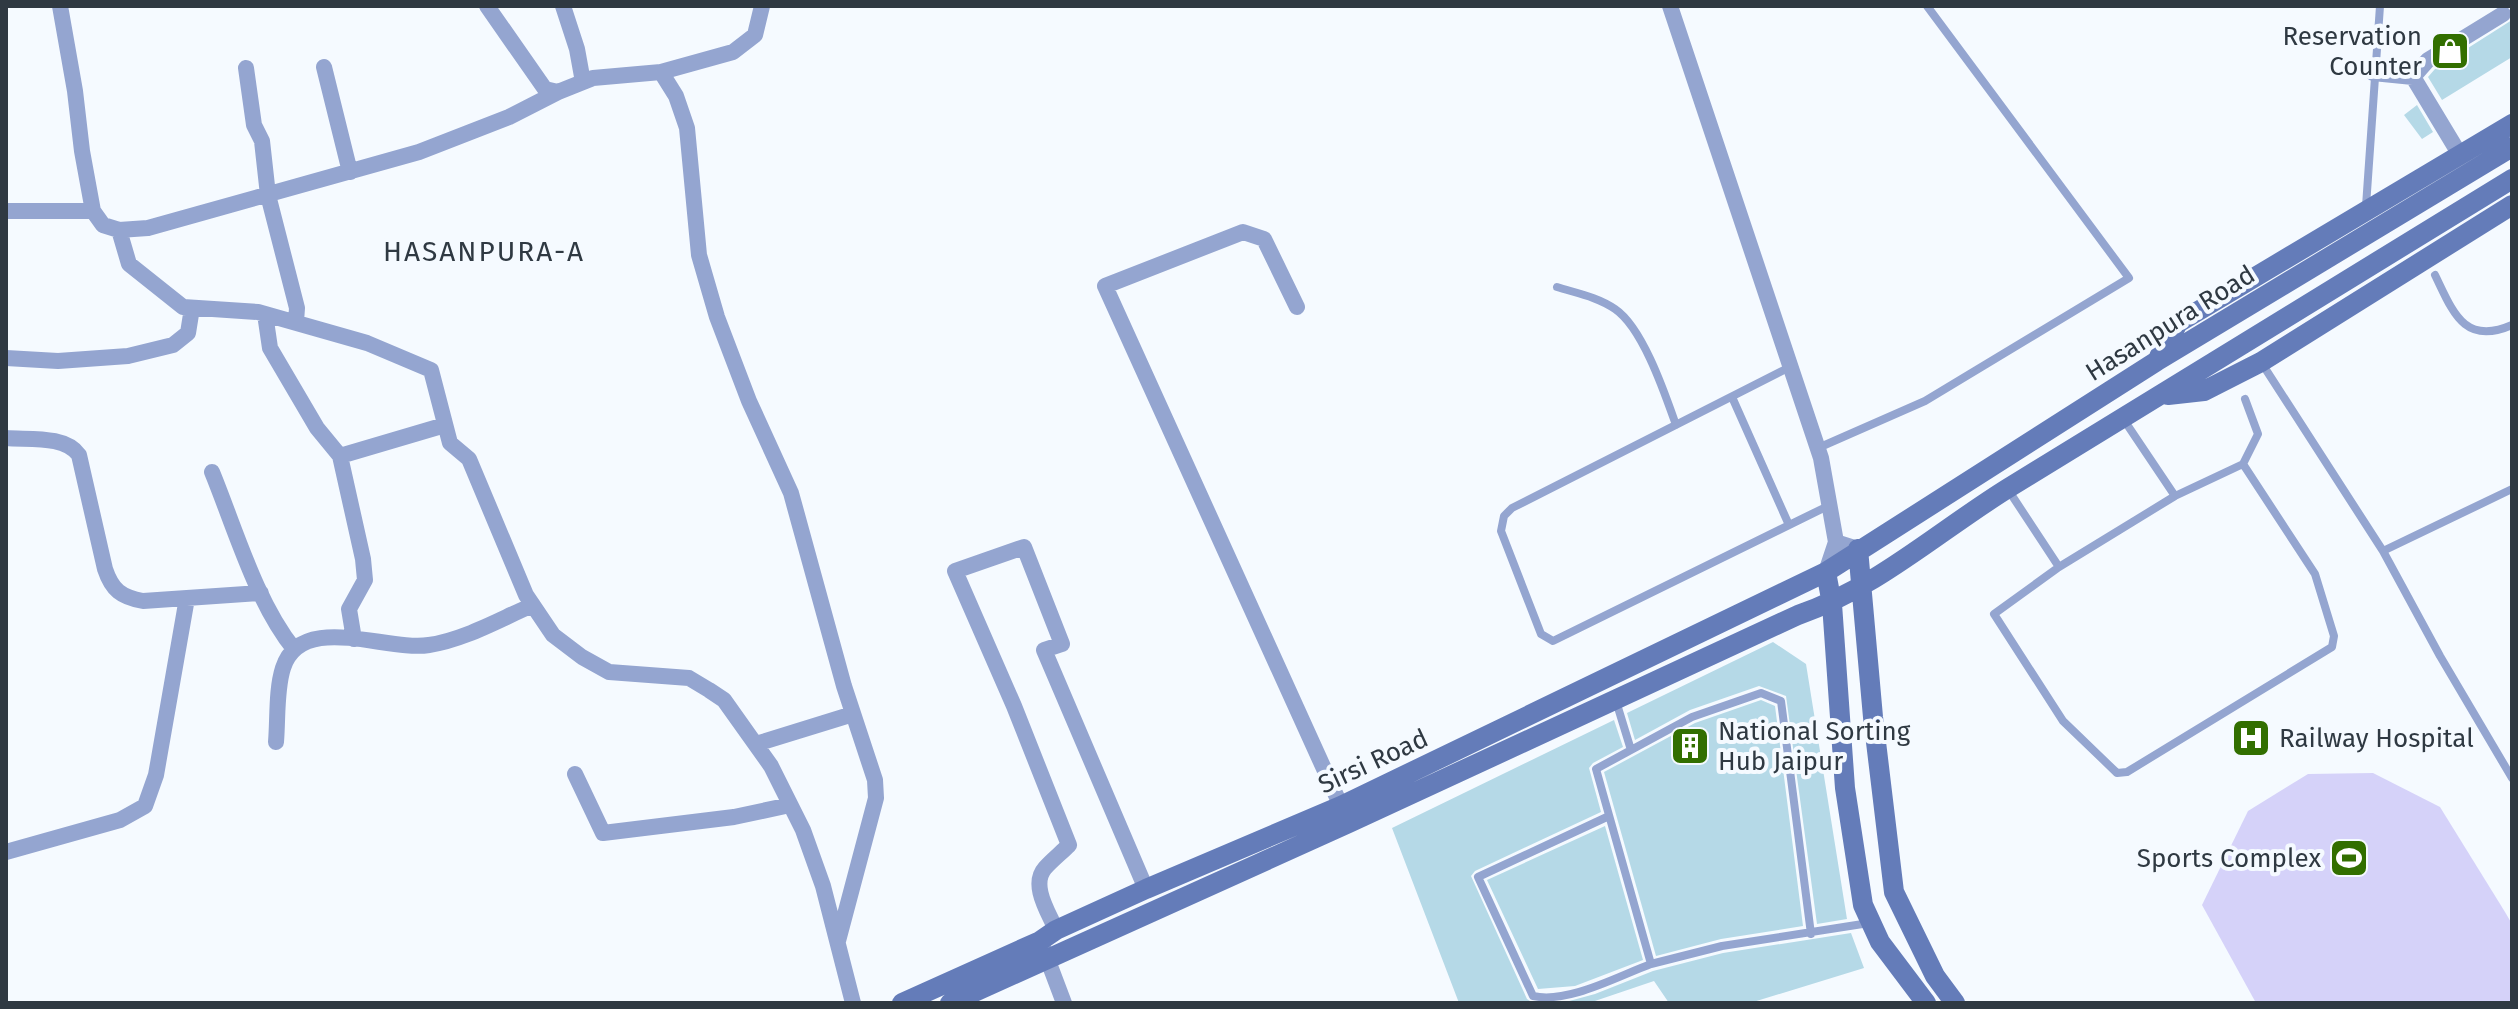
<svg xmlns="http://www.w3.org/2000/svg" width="2518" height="1009" font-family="'Fira Sans',sans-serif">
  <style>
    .green { fill: #d5d2f9 }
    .building { fill: #b5d9e7 }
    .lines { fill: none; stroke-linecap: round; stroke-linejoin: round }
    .lane { stroke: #94a5d0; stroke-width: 8 }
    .street { stroke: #94a5d0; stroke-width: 16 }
    .secondary { stroke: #647cb9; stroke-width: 20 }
    .labels { text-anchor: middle; stroke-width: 8; stroke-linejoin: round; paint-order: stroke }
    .poi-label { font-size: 26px; fill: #2f3942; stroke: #f5faff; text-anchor: end }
    .street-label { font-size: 26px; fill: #2f3942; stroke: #f5faff }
    .neighbourhood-label { font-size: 28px; letter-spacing: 2px; fill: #2f3942; stroke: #f5faff }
  </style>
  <rect width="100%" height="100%" fill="#f5faff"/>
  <path class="green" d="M 2373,773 L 2440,807 L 2505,912 L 2512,924 L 2512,1003 L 2256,1003 L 2202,905 L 2248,811 L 2308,774 Z"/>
  <path class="building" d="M 2512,20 L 2512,57 L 2442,100 L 2428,77 L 2435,69 Z
    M 2417,105 L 2433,132 L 2422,139 L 2404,115 Z
    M 1773,642 L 1806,664 L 1847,919 L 1817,924 L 1786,696 L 1759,686 L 1690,710 L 1635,740 L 1627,713 Z
    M 1761,700 L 1775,706 L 1803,926 L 1721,939 L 1656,956 L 1604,772 L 1695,723 Z
    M 1614,720 L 1623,747 L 1593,763 L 1589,768 L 1601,812 L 1475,871 L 1471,876 L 1527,999 L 1533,1003 L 1459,1003 L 1392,828 Z
    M 1605,826 L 1643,960 L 1575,986 L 1538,989 L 1487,880 Z
    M 1851,933 L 1864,968 L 1750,1003 L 1669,1003 L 1654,981 L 1589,1003 L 1562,1003 L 1595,994 L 1653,971 L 1723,953 Z"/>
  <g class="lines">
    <path class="lane" d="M 2366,206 L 2380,6
      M 2435,275 C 2453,312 2464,346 2512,325
      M 1557,287 C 1576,293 1598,297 1615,309 C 1643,328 1665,394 1676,425
      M 2261,362 L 2383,551 L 2440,656 L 2512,778
      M 1790,367 L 1512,508 L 1504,516 L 1501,531 L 1541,634 L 1553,641 L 1828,506
      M 1732,397 L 1789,525
      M 2124,420 L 2175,496 L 2059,567 L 1994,614 L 2063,721 L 2117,773 L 2127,772 L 2332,647 L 2334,636 L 2315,574 L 2243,464 L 2175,496
      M 1818,448 L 1925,401 L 2129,278 L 1927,6
      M 2243,464 L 2258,434 L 2245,399
      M 2007,488 L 2059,567
      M 2383,551 L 2512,489
      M 1616,701 L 1631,750 L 1692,717 L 1761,693 L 1781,701 L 1811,934
      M 1631,750 L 1596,769 L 1651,964 L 1722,946 L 1869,923
      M 1609,816 L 1478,877 L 1533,996 C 1568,1004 1618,976 1651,964"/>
    <path class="street" d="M 60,6 L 75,91 L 82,151 L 93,211 L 103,225 L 119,230 L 129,264 L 183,307 L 258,312 L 367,343 L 431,370 L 450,443 L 469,459 L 526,595 L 553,635 L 582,657 L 609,672 L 689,678 L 709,690 L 724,700 L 771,766 L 803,830 L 823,886 L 853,1003
      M 487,6 L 545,89 L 558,92 L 593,78 L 661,72 L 733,52 L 755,35 L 762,6
      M 563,6 L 577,49 L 583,82
      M 1670,6 L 1821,458 L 1836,542
      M 324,67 L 350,172
      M 246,68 L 254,125 L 262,141 L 268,195 L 297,308 L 296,322
      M 661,72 L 676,96 L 687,128 L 699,255 L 717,317 L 749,401 L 791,493 L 844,686 L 875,780 L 876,798 L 838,941
      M 2373,73 L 2413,77 L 2460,155
      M 2413,77 L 2428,60 L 2503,14
      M 6,211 L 93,211
      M 119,230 L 148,228 L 419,152 L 509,117 L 558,92
      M 1297,307 L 1264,239 L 1243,232 L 1105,286 L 1345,815
      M 265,314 L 270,348 L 317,428 L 340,456 L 363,559 L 365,580 L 349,609 L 354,639
      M 6,358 L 58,361 L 128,356 L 173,345 L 188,333 L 192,308
      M 6,438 C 29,440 65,435 79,455 L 105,569 C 112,590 121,597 143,601 L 261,593
      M 340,456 L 445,425
      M 212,472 C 235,528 256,602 294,649
      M 1826,572 L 1836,542 L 1858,549
      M 276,742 C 278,718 276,690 283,668 C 301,611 387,652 429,645 C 464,640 500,619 533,605
      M 756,744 L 853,714
      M 575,774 L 603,833 L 734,817 L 790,805
      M 6,852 L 120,820 L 145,806 L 156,775 L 187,598
      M 1056,930 C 1049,913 1030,885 1045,868 C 1052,860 1061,853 1069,845 L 1014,706 L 955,571 L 1024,547 L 1062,644 L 1044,650 L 1146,889
      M 1044,950 L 1064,1003"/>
    <path class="secondary" d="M 2159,357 L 2178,323 L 2512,124
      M 2168,395 L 2204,391 L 2261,362 L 2512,205
      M 1858,549 L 1873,717 L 1894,892 L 1935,976 L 1955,1003
      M 1826,572 L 1832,604 L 1845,788 L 1863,905 L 1880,942 L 1926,1003
      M 902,1003 L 1040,941 L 1056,930 L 1146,889 L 1341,806 L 1826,572 L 2157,361 L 2512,147
      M 950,1003 L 1349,823 L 1798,615 C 1877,588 1940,530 2010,487 C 2178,385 2345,282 2512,179"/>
  </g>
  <defs>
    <g id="shop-square" transform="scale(2)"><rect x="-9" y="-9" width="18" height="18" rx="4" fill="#326f00" stroke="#f5faff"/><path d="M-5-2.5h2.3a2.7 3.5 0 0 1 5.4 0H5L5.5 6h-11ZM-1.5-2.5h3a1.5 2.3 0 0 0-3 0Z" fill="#fff"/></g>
    <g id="hospital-square" transform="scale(2)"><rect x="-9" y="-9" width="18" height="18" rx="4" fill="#326f00" stroke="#f5faff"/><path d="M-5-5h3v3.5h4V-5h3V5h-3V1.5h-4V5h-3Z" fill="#fff"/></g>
    <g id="building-square" transform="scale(2)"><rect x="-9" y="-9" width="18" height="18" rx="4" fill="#326f00" stroke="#f5faff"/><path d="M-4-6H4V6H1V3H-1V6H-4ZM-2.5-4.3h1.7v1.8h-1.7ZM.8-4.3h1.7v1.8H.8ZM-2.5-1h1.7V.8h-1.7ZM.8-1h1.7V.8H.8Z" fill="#fff"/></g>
    <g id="stadium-square" transform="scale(2)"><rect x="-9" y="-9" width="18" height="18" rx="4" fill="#326f00" stroke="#f5faff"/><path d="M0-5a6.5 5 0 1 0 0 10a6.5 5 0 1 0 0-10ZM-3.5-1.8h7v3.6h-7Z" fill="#fff"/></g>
  </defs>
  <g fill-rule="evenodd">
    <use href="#shop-square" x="2450" y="51"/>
    <use href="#hospital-square" x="2251" y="738"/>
    <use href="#building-square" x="1690" y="746"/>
    <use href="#stadium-square" x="2349" y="858"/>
  </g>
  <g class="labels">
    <g class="poi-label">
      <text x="2422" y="45">Reservation<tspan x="2422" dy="30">Counter</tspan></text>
      <text x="1718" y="740" text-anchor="start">National Sorting<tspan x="1718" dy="30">Hub Jaipur</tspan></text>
      <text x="2279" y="747" text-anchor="start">Railway Hospital</text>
      <text x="2321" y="867">Sports Complex</text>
    </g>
    <g class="street-label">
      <text transform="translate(2170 323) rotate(-32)" y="9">Hasanpura Road</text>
      <text transform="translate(1373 761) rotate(-25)" y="9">Sirsi Road</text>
    </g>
    <g class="neighbourhood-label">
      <text x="484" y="261">HASANPURA-A</text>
    </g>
  </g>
  <rect width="2518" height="1009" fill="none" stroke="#2f3942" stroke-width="16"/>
</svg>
